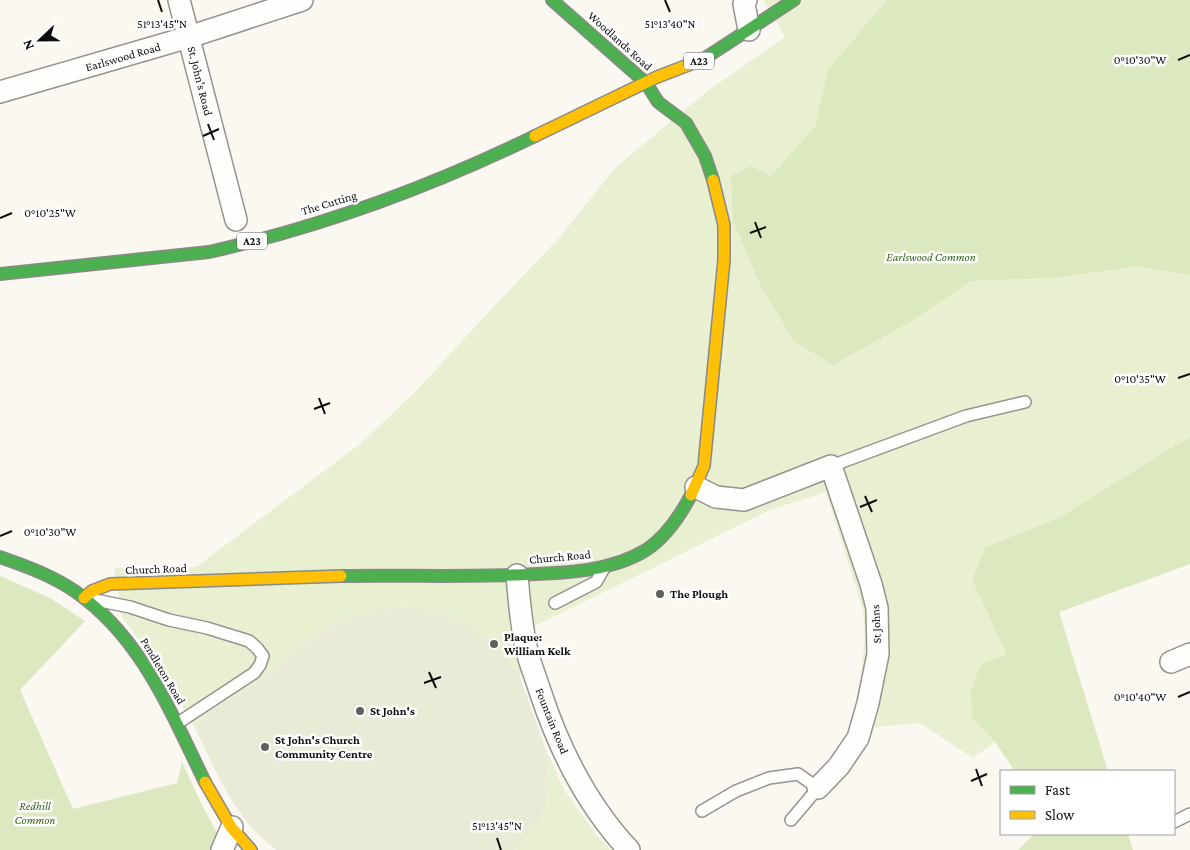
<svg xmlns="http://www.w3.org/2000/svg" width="1190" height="850" font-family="'Crimson Pro',serif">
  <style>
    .green { fill: #e9f0d2 }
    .forest { fill: #dbe8c0 }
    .cemetery { fill: #eaebd6 }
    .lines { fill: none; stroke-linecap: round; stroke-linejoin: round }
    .lane-casing { stroke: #949390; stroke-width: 14 }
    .street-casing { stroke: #949390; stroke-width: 24 }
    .fast-casing { stroke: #8b8987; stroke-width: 14 }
    .slow-casing { stroke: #8b8987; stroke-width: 14 }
    .lane { stroke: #fefefd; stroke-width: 11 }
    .street { stroke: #fefefd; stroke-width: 21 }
    .fast { stroke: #4caf50; stroke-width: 11 }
    .slow { stroke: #ffc107; stroke-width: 11 }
    .ticks { fill: none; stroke: #0d0d0d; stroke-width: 2 }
    .poi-dot { fill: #605f5d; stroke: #fff; stroke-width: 2 }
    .labels { text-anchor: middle; stroke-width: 5; stroke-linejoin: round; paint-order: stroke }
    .shield { fill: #fff; stroke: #565656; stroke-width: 1 }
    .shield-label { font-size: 11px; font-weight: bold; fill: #0d0d0d }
    .street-label { font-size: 12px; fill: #0d0d0d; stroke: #fff }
    .park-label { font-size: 12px; font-style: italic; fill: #39651d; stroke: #fff }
    .poi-label { font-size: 12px; font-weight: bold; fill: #0d0d0d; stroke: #fff; text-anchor: start }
    .ticks-label { font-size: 12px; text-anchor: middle; fill: #0d0d0d; stroke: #fff; stroke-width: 5; stroke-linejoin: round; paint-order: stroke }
  </style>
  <rect width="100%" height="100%" fill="#fbf8f2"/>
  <path class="green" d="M 763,0 L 1190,0 L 1190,564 L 1059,612 L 1108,771 L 1015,771 L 995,742 L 973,758 L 920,723 L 876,727 L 853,721 L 861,680 L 865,636 L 863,611 L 826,492 L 770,510 L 533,627 L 520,677 L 494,644 L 445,615 L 414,607 L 378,609 L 355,615 L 330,626 L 283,659 L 261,680 L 208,712 L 195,728 L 156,663 L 122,617 L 114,568 L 196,567 L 360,444 L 416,391 L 497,303 L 559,238 L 615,168 L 706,92 L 785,37 Z
    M 547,752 L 563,788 L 596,834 L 611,850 L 515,850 L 531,832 L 549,779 Z"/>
  <path class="forest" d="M 887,0 L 1190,0 L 1190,275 L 1139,266 L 1060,277 L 971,281 L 910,322 L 833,365 L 794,341 L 761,286 L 733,221 L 731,176 L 751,166 L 771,176 L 815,127 L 828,70 Z
    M 1190,438 L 1190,564 L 1059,612 L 1108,771 L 1015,771 L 995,742 L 972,717 L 971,690 L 981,664 L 1007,654 L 972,580 L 986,547 L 1059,518 L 1171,448 Z
    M 0,576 L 50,598 L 85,621 L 20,690 L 73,809 L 177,783 L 182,762 L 201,803 L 217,833 L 211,850 L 0,850 Z
    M 1034,834 L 1128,834 L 1133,850 L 1018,850 Z"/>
  <path class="cemetery" d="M 414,607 L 445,615 L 471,627 L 494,644 L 520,677 L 547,752 L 549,779 L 545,807 L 531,832 L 515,850 L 277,850 C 236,822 216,771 195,728 L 208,712 L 261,680 L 283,659 L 330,626 L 355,615 L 378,609 Z"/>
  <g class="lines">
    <g class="lane-casing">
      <path id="lane" d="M 831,466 L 966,416 L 1025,402
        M 95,600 L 130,607 L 169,620 L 207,628 L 249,641 L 257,648 L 263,656 L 260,665 L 254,673 L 178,723
        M 555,603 L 596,582 L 604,568
        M 702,811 L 736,791 L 769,778 L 798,774 L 818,788 L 791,820
        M 1174,822 L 1190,814"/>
    </g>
    <g class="street-casing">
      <path id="street" d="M 179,0 L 236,220
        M 746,0 L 744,4 L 749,30
        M 0,92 L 189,37 L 302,0
        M 696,487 L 716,497 L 744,500 L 831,466 L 871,584 L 877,608 L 878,654 L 868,703 L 858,738 L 839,766 L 818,788
        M 517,575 C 519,600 521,626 527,651 C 530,664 536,678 540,691 C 559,749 587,805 629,850
        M 1171,662 L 1190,654
        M 222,850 L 232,827"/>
    </g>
    <g class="fast-casing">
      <path id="fast" d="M 552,0 L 646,83 L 658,102 L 686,123 L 705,156 L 713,180
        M 696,62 L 702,60 L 794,0
        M 0,274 L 209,252 C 321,227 432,186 535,136
        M 0,557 C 26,566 53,576 76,592 C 142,638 171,713 205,782
        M 341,576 C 398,575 455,577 512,575 C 556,573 607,574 646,550 C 666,537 680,516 691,495"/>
    </g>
    <g class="slow-casing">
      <path id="slow" d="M 535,136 L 657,77 L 696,62
        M 691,495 L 704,466 L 724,260 L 724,225 L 713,180
        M 84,598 L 92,591 L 110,584 L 341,576
        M 205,782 L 231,827 L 251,850"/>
    </g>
    <use href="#lane" class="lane"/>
    <use href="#street" class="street"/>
    <use href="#fast" class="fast"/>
    <use href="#slow" class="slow"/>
  </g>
  <path class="ticks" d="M 158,0 L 162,12M 665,0 L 670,12M 1178,60 L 1190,55M 208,124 L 214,140M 203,136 L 219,129M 0,218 L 12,213M 755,222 L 761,238M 750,233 L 766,227M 1178,378 L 1190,374M 319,398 L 325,414M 314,409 L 330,403M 865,496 L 872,512M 860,507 L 877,500M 0,536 L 12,531M 429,672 L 436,688M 424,683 L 441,677M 1178,697 L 1190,692M 976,769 L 982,786M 971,781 L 987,774M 497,838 L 501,850"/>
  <g class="poi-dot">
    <circle cx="660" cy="594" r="5"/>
    <circle cx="494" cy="644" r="5"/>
    <circle cx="360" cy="711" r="5"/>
    <circle cx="265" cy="747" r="5"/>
  </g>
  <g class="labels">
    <g class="shield">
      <rect x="684" y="52.5" width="30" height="17" rx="4"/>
      <rect x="237" y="232.5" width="30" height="17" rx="4"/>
    </g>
    <g class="shield-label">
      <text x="699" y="65">A23</text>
      <text x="252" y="245">A23</text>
    </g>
    <g class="street-label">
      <text transform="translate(620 41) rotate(42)" y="4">Woodlands Road</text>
      <text transform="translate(123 57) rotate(-16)" y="4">Earlswood Road</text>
      <text transform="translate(200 81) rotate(76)" y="4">St. John's Road</text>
      <text transform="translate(329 203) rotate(-17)" y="4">The Cutting</text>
      <text transform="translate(560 557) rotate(-5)" y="4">Church Road</text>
      <text transform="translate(156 569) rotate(-2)" y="4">Church Road</text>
      <text transform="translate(876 624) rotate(-93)" y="4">St Johns</text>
      <text transform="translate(163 671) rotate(59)" y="4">Pendleton Road</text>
      <text transform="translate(552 721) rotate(68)" y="4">Fountain Road</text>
    </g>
    <g class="park-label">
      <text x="931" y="261">Earlswood Common</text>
      <text x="35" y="810">Redhill<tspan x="35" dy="14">Common</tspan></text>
    </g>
    <g class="poi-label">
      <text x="670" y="598">The Plough</text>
      <text x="504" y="641">Plaque:<tspan x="504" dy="14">William Kelk</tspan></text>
      <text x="370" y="715">St John's</text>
      <text x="275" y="744">St John's Church<tspan x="275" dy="14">Community Centre</tspan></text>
    </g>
  </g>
  <g class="ticks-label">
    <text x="162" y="28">51°13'45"N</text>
    <text x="670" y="28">51°13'40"N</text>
    <text x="1140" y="64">0°10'30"W</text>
    <text x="50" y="217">0°10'25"W</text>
    <text x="1140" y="383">0°10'35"W</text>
    <text x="50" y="536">0°10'30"W</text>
    <text x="1140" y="701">0°10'40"W</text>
    <text x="497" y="830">51°13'45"N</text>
  </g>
  <rect x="1000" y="770" width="175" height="65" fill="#ffffff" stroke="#9e9e9e"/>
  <rect x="1010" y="786" width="25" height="8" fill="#4caf50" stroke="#9e9e9e"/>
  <text x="1045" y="795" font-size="15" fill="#0d0d0d">Fast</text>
  <rect x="1010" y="811" width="25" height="8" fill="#ffc107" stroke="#9e9e9e"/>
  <text x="1045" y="820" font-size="15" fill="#0d0d0d">Slow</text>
  <g transform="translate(40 40) rotate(248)" stroke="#ffffff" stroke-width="4" paint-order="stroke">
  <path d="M0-4L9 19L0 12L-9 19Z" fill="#0d0d0d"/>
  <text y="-8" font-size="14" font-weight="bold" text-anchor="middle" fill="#0d0d0d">N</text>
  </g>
</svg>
